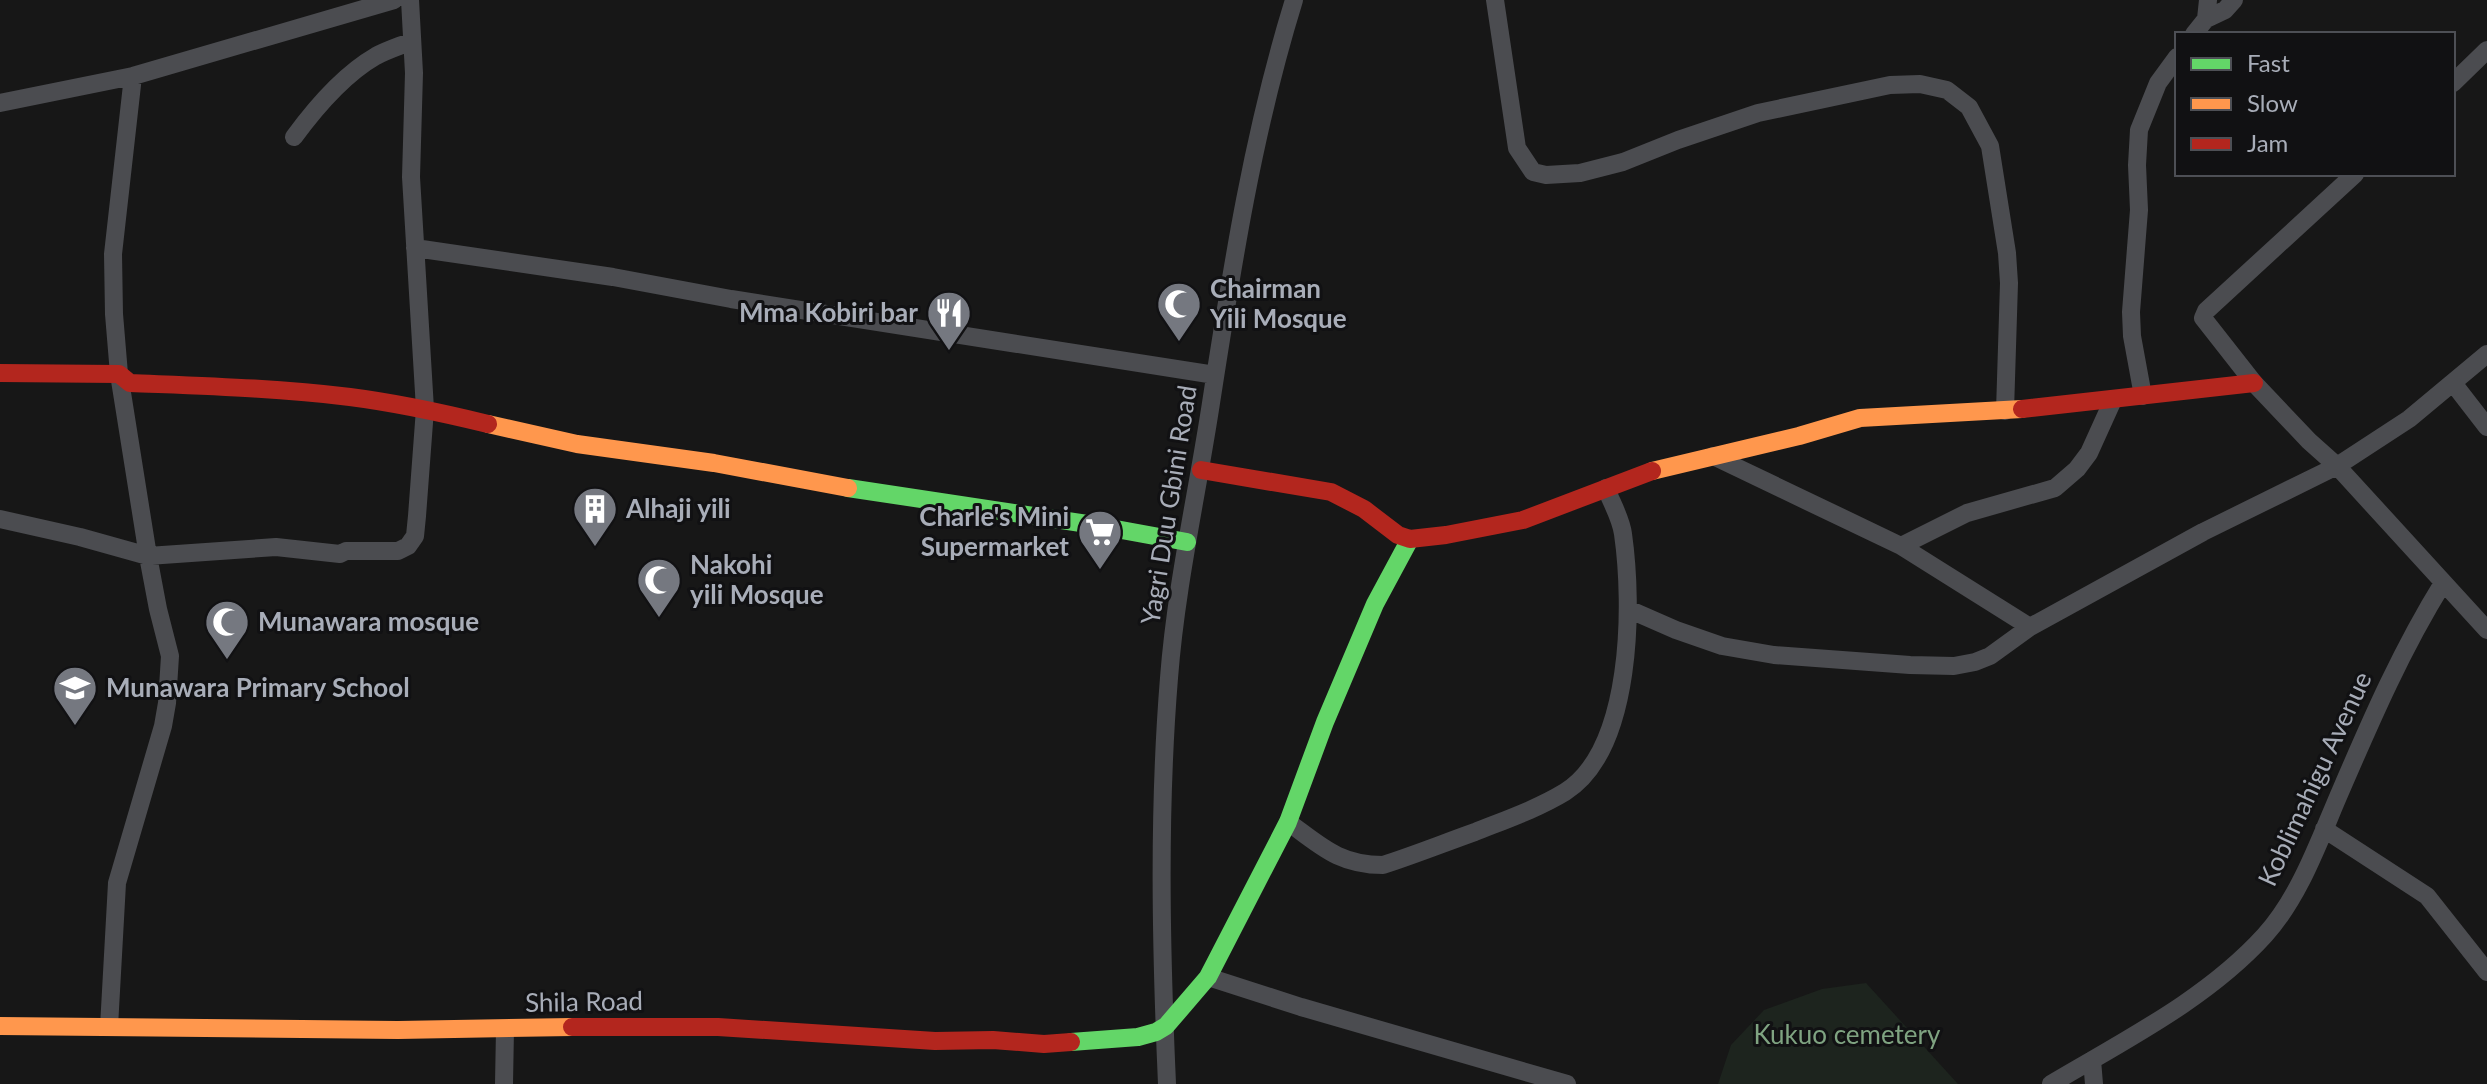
<svg xmlns="http://www.w3.org/2000/svg" width="2487" height="1084" font-family="Lato,sans-serif">
  <style>
    .green { fill: #1d241e }
    .lines { fill: none; stroke-linecap: round; stroke-linejoin: round }
    .street { stroke: #4b4c50; stroke-width: 18 }
    .fast { stroke: #63d668; stroke-width: 18 }
    .slow { stroke: #ff974d; stroke-width: 18 }
    .jam { stroke: #b3261e; stroke-width: 18 }
    .labels { text-anchor: middle; stroke-width: 6; stroke-linejoin: round; paint-order: stroke }
    .poi-label { font-size: 26px; font-weight: bold; fill: #a8adb8; stroke: #111113; text-anchor: start }
    .street-label { font-size: 26px; fill: #a8adb8; stroke: #111113 }
    .park-label { font-size: 26px; fill: #7fa381; stroke: #111113 }
  </style>
  <rect width="100%" height="100%" fill="#171717"/>
  <path class="green" d="M 1866,983 L 1958,1084 L 1718,1084 L 1731,1045 L 1764,1010 L 1822,989 Z"/>
  <g class="lines">
    <path class="street" d="M 1495,0 L 1517,148 L 1533,172 L 1546,175 L 1580,173 L 1623,162 L 1678,140 L 1758,113 L 1890,85 L 1920,84 L 1947,90 L 1969,107 L 1990,146 L 2007,253 L 2009,283 L 2005,411
      M 2206,19 L 2225,10 L 2234,0
      M 2194,34 L 2206,19 L 2208,0
      M 2453,83 L 2487,50
      M 0,103 L 133,76 L 394,0
      M 294,137 C 316,107 343,75 376,56 C 387,50 400,46 412,41
      M 2355,174 L 2206,311 L 2203,318 L 2254,383 L 2309,441 L 2337,466 L 2487,630
      M 415,248 L 613,277 L 731,299 L 1215,375
      M 2453,383 L 2487,427
      M 2143,396 L 2132,336 L 2131,312 L 2139,210 L 2137,165 L 2139,130 L 2158,83 L 2177,57
      M 1713,456 L 1901,546 L 2030,627
      M 0,519 L 80,537 L 148,556 L 276,547 L 340,554 L 346,551 L 398,551 L 408,546 L 415,536 L 417,516 L 425,409 L 411,177 L 414,73 L 410,0
      M 1901,546 L 1967,513 L 2055,488 L 2077,469 L 2089,453 L 2113,400
      M 1628,609 L 1676,630 L 1722,646 L 1774,655 L 1910,665 L 1954,666 L 1975,662 L 1990,656 L 2030,627 L 2203,532 L 2337,466 L 2409,419 L 2487,354
      M 1288,822 C 1321,846 1339,865 1383,865 C 1414,855 1444,843 1475,832 C 1505,820 1537,809 1565,792 C 1633,749 1633,604 1623,534 C 1621,518 1611,502 1606,488
      M 2324,829 L 2427,896 L 2487,972
      M 1208,977 L 1301,1007 L 1567,1084
      M 109,1027 L 117,883 L 163,726 L 167,703 L 170,656 L 158,609 L 148,556 L 119,374 L 114,314 L 113,254 L 133,76
      M 2092,1060 L 2094,1084
      M 504,1084 L 505,1029
      M 1167,1084 C 1161,949 1158,813 1169,678 C 1176,586 1197,495 1211,403 C 1232,267 1253,132 1294,0
      M 2051,1084 C 2125,1040 2207,999 2265,935 C 2301,895 2320,838 2341,790 C 2372,718 2402,649 2443,583"/>
    <path class="fast" d="M 848,488 L 1094,525 L 1187,542
      M 1071,1042 L 1138,1037 L 1156,1032 L 1166,1026 L 1208,977 L 1288,822 L 1325,722 L 1375,604 L 1410,539"/>
    <path class="slow" d="M 488,424 L 577,444 L 714,463 L 848,488
      M 1652,471 L 1799,436 L 1860,418 L 2022,409
      M 0,1026 L 398,1030 L 572,1027"/>
    <path class="jam" d="M 0,373 L 119,374 L 130,383 C 203,386 277,388 350,397 C 397,403 443,413 488,424
      M 2022,409 L 2254,383
      M 1201,470 L 1331,492 L 1364,509 L 1398,535 L 1410,539 L 1446,535 L 1523,520 L 1652,471
      M 572,1027 L 718,1027 L 935,1041 L 993,1040 L 1044,1044 L 1071,1042"/>
  </g>
  <defs>
    <g id="mosque-pin" transform="scale(2.3)"><path d="M0 17L-7.5 6A9.5 9.5 0 1 1 7.5 6Z" fill="#757880" stroke="#111113"/><path d="M3.5-4.9A6 6 0 1 0 3.5 4.9A5 5 0 1 1 3.5-4.9Z" fill="#fff"/></g>
    <g id="restaurant-pin" transform="scale(2.3)"><path d="M0 17L-7.5 6A9.5 9.5 0 1 1 7.5 6Z" fill="#757880" stroke="#111113"/><path d="M-5-6h1v4h1v-4h1v4h1v-4h1v5L-1.5 .5V6h-2V.5L-5-1ZM5-6V6H3V1.5H1.5Q1.5-4 5-6Z" fill="#fff"/></g>
    <g id="building-pin" transform="scale(2.3)"><path d="M0 17L-7.5 6A9.5 9.5 0 1 1 7.5 6Z" fill="#757880" stroke="#111113"/><path d="M-4-6H4V6H1V3H-1V6H-4ZM-2.5-4.3h1.7v1.8h-1.7ZM.8-4.3h1.7v1.8H.8ZM-2.5-1h1.7V.8h-1.7ZM.8-1h1.7V.8H.8Z" fill="#fff"/></g>
    <g id="supermarket-pin" transform="scale(2.3)"><path d="M0 17L-7.5 6A9.5 9.5 0 1 1 7.5 6Z" fill="#757880" stroke="#111113"/><path d="M-6-5.5h2.5l.6 2H6L4.5 2H-2.5L-4.4-4H-6ZM-1.5 3.2a1.3 1.3 0 1 0 .1 0ZM3 3.2a1.3 1.3 0 1 0 .1 0Z" fill="#fff"/></g>
    <g id="school-pin" transform="scale(2.3)"><path d="M0 17L-7.5 6A9.5 9.5 0 1 1 7.5 6Z" fill="#757880" stroke="#111113"/><path d="M0-5L7-2L0 1L-7-2ZM-4 1L0 2.5L4 1V4Q0 6-4 4Z" fill="#fff"/></g>
  </defs>
  <g fill-rule="evenodd">
    <use href="#mosque-pin" x="1179" y="304"/>
    <use href="#restaurant-pin" x="949" y="313"/>
    <use href="#building-pin" x="595" y="509"/>
    <use href="#supermarket-pin" x="1100" y="532"/>
    <use href="#mosque-pin" x="659" y="580"/>
    <use href="#mosque-pin" x="227" y="622"/>
    <use href="#school-pin" x="75" y="688"/>
  </g>
  <g class="labels">
    <g class="poi-label">
      <text x="1210" y="298">Chairman<tspan x="1210" dy="30">Yili Mosque</tspan></text>
      <text x="918" y="322" text-anchor="end">Mma Kobiri bar</text>
      <text x="626" y="518">Alhaji yili</text>
      <text x="1069" y="526" text-anchor="end">Charle's Mini<tspan x="1069" dy="30">Supermarket</tspan></text>
      <text x="690" y="574">Nakohi<tspan x="690" dy="30">yili Mosque</tspan></text>
      <text x="258" y="631">Munawara mosque</text>
      <text x="106" y="697">Munawara Primary School</text>
    </g>
    <g class="street-label">
      <text transform="translate(1169 505) rotate(-81)" y="9">Yagri Duu Gbini Road</text>
      <text transform="translate(2315 779) rotate(-65)" y="9">Koblimahigu Avenue</text>
      <text transform="translate(584 1002) rotate(-1)" y="9">Shila Road</text>
    </g>
    <g class="park-label">
      <text x="1847" y="1044">Kukuo cemetery</text>
    </g>
  </g>
  <rect x="2175" y="32" width="280" height="144" fill="#111113" stroke="#4d4f55" stroke-width="2"/>
  <rect x="2191" y="58" width="40" height="12" fill="#63d668" stroke="#4d4f55" stroke-width="2"/>
  <text x="2247" y="72" font-size="24" fill="#a8adb8">Fast</text>
  <rect x="2191" y="98" width="40" height="12" fill="#ff974d" stroke="#4d4f55" stroke-width="2"/>
  <text x="2247" y="112" font-size="24" fill="#a8adb8">Slow</text>
  <rect x="2191" y="138" width="40" height="12" fill="#b3261e" stroke="#4d4f55" stroke-width="2"/>
  <text x="2247" y="152" font-size="24" fill="#a8adb8">Jam</text>
</svg>
